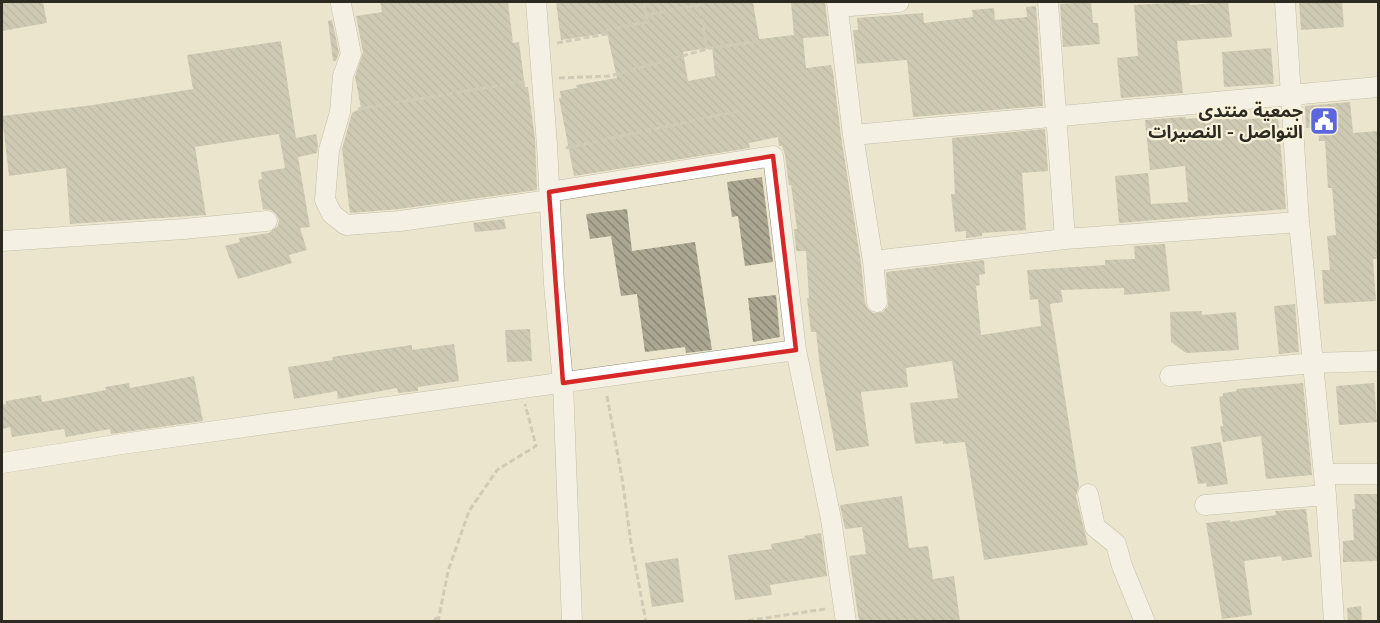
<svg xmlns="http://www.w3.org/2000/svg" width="1380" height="623" font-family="'Nunito Sans','Noto Sans Arabic',sans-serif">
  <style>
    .building { fill: url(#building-back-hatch); fill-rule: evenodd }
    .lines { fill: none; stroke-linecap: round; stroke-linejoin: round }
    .minor-casing { stroke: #948f7a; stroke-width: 21 }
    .path { stroke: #b0ab99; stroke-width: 3; stroke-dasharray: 6 3; stroke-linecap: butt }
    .minor { stroke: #fff; stroke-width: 20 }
    .marked { fill: none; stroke: #d62828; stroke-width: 4.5; stroke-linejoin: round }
    .labels { text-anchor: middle; stroke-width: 4.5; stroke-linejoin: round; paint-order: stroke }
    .poi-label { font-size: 18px; font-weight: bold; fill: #2c2a21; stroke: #f8f2db; text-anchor: end }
  </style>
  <defs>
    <pattern id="building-back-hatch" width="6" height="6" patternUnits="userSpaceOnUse" patternTransform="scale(1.5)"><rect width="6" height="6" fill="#aba690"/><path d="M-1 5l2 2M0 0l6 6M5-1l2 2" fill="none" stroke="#8b8775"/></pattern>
  </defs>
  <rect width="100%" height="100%" fill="#ebe5ce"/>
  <path class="building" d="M 2,2 L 43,2 L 47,23 L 2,31 Z
    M 380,2 L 508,2 L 513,43 L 519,42 L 525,87 L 528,87 L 535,139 L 537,190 L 399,209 L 350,213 L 342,149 L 352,113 L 361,108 L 355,77 L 363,52 L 356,16 L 382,12 Z
    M 556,2 L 753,2 L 759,39 L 794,35 L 791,2 L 825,2 L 829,36 L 803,38 L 806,68 L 831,65 L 833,72 L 841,136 L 861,263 L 865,303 L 868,309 L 873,313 L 883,312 L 888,306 L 886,272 L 984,260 L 985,274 L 979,275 L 980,285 L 976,286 L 981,335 L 1041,326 L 1038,299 L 1030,300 L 1027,270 L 1105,265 L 1105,260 L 1135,259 L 1134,246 L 1165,244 L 1170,291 L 1124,295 L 1124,288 L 1061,290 L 1063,302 L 1050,304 L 1079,486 L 1076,496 L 1088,545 L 984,560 L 965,442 L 943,444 L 943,441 L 915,444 L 910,403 L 958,398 L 952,361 L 906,368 L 908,387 L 861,392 L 869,446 L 836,451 L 820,367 L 816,332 L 811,332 L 807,298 L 809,298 L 806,251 L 796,251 L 794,229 L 797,229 L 791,185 L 789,185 L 785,155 L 782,146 L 779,146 L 778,137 L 749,143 L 750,148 L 574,176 L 559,98 L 561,98 L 560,91 L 577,88 L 576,85 L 617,78 L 607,33 L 561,40 ZM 712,47 L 715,76 L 688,81 L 683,52 Z
    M 1091,2 L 1093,23 L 1098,23 L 1100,44 L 1063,47 L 1060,4 Z
    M 1189,2 L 1190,5 L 1228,2 L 1232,37 L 1177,41 L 1183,93 L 1121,98 L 1117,58 L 1138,56 L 1134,5 Z
    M 1299,2 L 1342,2 L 1344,27 L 1301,30 Z
    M 1036,6 L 1043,106 L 913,117 L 907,60 L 857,64 L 853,30 L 858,30 L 857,18 L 923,13 L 924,23 L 973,17 L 972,10 L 994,8 L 995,20 L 1027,17 L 1026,7 Z
    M 332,20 L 339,53 L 336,61 L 333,61 L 328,21 Z
    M 281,41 L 296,138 L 316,134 L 318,144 L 317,153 L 298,157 L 310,227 L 300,228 L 307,250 L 289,255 L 292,263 L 238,279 L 225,246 L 240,242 L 239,238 L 269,233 L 278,226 L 279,220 L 276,214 L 271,210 L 263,209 L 258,180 L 262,179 L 261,172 L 285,168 L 279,134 L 195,147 L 206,215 L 70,224 L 66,168 L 9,176 L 2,116 L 93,105 L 193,89 L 187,55 Z
    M 1271,48 L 1274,84 L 1224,87 L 1222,52 Z
    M 1350,102 L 1353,133 L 1378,131 L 1378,246 L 1377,246 L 1378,259 L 1373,259 L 1376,301 L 1324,304 L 1322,270 L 1330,270 L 1327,236 L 1336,235 L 1332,188 L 1328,188 L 1325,141 L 1319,141 L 1318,127 L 1306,128 L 1305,106 Z
    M 1242,116 L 1242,120 L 1278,116 L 1286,209 L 1119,223 L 1115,176 L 1148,173 L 1151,204 L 1188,202 L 1185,166 L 1150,170 L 1145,120 L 1185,117 L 1186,119 L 1208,117 L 1208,119 Z
    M 1045,129 L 1048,171 L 1022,173 L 1026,230 L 982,233 L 982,236 L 966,238 L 966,231 L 955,232 L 951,194 L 955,194 L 952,138 Z
    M 762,177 L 773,262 L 745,266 L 738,216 L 732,217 L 727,182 Z
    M 627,209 L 632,251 L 695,242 L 712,350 L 686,353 L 685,347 L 645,352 L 637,294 L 621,296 L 611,236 L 590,239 L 586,214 Z
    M 504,219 L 506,229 L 475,232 L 473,223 Z
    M 776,295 L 780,337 L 753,342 L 748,298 Z
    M 1295,304 L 1299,352 L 1279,354 L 1274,306 Z
    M 1202,311 L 1202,315 L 1236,312 L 1239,350 L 1186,353 L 1171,342 L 1170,312 Z
    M 530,329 L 532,361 L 507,362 L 505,330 Z
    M 454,344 L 459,381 L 418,387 L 418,391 L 398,393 L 397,388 L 338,399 L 337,391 L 294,399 L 288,367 L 333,360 L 332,357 L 384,349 L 412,345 L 412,350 Z
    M 194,376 L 203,421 L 111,434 L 110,429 L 66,437 L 64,429 L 12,437 L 10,427 L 2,429 L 2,405 L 6,404 L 6,401 L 41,395 L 42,402 L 106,390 L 105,387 L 129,383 L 130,388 Z
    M 1303,383 L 1312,475 L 1266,479 L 1261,436 L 1223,442 L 1220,426 L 1223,426 L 1219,397 L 1223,396 L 1223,393 L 1237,391 L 1236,389 Z
    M 1374,383 L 1377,422 L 1339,425 L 1336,386 Z
    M 1221,442 L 1228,484 L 1207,487 L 1206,483 L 1198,484 L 1191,447 Z
    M 1354,494 L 1378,494 L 1378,561 L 1343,562 L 1343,541 L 1354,540 L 1352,509 L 1355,509 Z
    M 902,496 L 909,548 L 928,546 L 933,579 L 954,576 L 960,621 L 859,621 L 849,556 L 866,554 L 862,527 L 845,529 L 840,505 Z
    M 1306,509 L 1312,557 L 1282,561 L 1281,556 L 1244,561 L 1252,615 L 1222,619 L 1206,523 L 1230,520 L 1230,522 L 1276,515 L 1275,511 Z
    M 821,533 L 827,576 L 770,585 L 772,595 L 735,600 L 728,555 L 772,549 L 771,544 L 805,538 L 804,536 Z
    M 678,558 L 684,602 L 652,607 L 645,563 Z
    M 1361,606 L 1362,621 L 1348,621 L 1347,608 Z"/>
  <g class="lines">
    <g class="minor-casing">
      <path id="minor" d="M 536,2 L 547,145 L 554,284 L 563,383 L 572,622
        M 837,2 L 853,135 L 873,261 L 877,302
        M 1048,2 L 1065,239
        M 1285,2 L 1299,222 L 1326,495 L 1334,622
        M 341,4 L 351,54 L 343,76 L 340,112 L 329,150 L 325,200 L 332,214 L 346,225 L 400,221 L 550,200
        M 838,7 L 899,2
        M 853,135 L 1378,87
        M 549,192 L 773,156 L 796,350 L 831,519 L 846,622
        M 2,241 L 184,229 L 267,221
        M 873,261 L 1065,239 L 1299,222
        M 1170,376 L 1314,363 L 1378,361
        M 2,463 L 122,444 L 796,350
        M 1324,474 L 1378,474
        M 1088,494 L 1095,527 L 1116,544 L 1122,566 L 1145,622
        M 1205,505 L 1326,495"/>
    </g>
    <path class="path" d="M 644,2 L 646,15 L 699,5 L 707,49
      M 557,43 L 606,34 L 606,30 L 648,22 L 646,15
      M 559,78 L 610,76 L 711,48 L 754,42
      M 358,109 L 526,81
      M 566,148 L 743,110
      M 607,396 L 622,478 L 631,543 L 646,622
      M 433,622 L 438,616
      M 438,622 L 448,571 L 469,511 L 497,470 L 536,446 L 525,404
      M 739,622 L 825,609"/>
    <use href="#minor" class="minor"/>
  </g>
  <path d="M0 0H1380V623H0ZM 773,156 L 796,350 L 563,383 L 549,192 Z" fill="#ebe5ce" fill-opacity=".55" fill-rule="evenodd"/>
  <path class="marked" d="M 773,156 L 796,350 L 563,383 L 549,192 Z"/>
  <defs>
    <g id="civic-square" transform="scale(1.5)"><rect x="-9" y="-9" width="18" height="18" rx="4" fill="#5c66dd" stroke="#f8f2db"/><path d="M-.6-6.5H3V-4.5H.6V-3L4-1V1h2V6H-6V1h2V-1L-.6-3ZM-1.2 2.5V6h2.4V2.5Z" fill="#fff"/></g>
  </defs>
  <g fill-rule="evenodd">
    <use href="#civic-square" x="1324" y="121"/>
  </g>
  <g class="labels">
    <g class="poi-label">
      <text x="1303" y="117">جمعية منتدى<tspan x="1303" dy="21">التواصل - النصيرات</tspan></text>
    </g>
  </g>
  <rect width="1380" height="623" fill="none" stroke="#2c2a21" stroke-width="6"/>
</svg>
